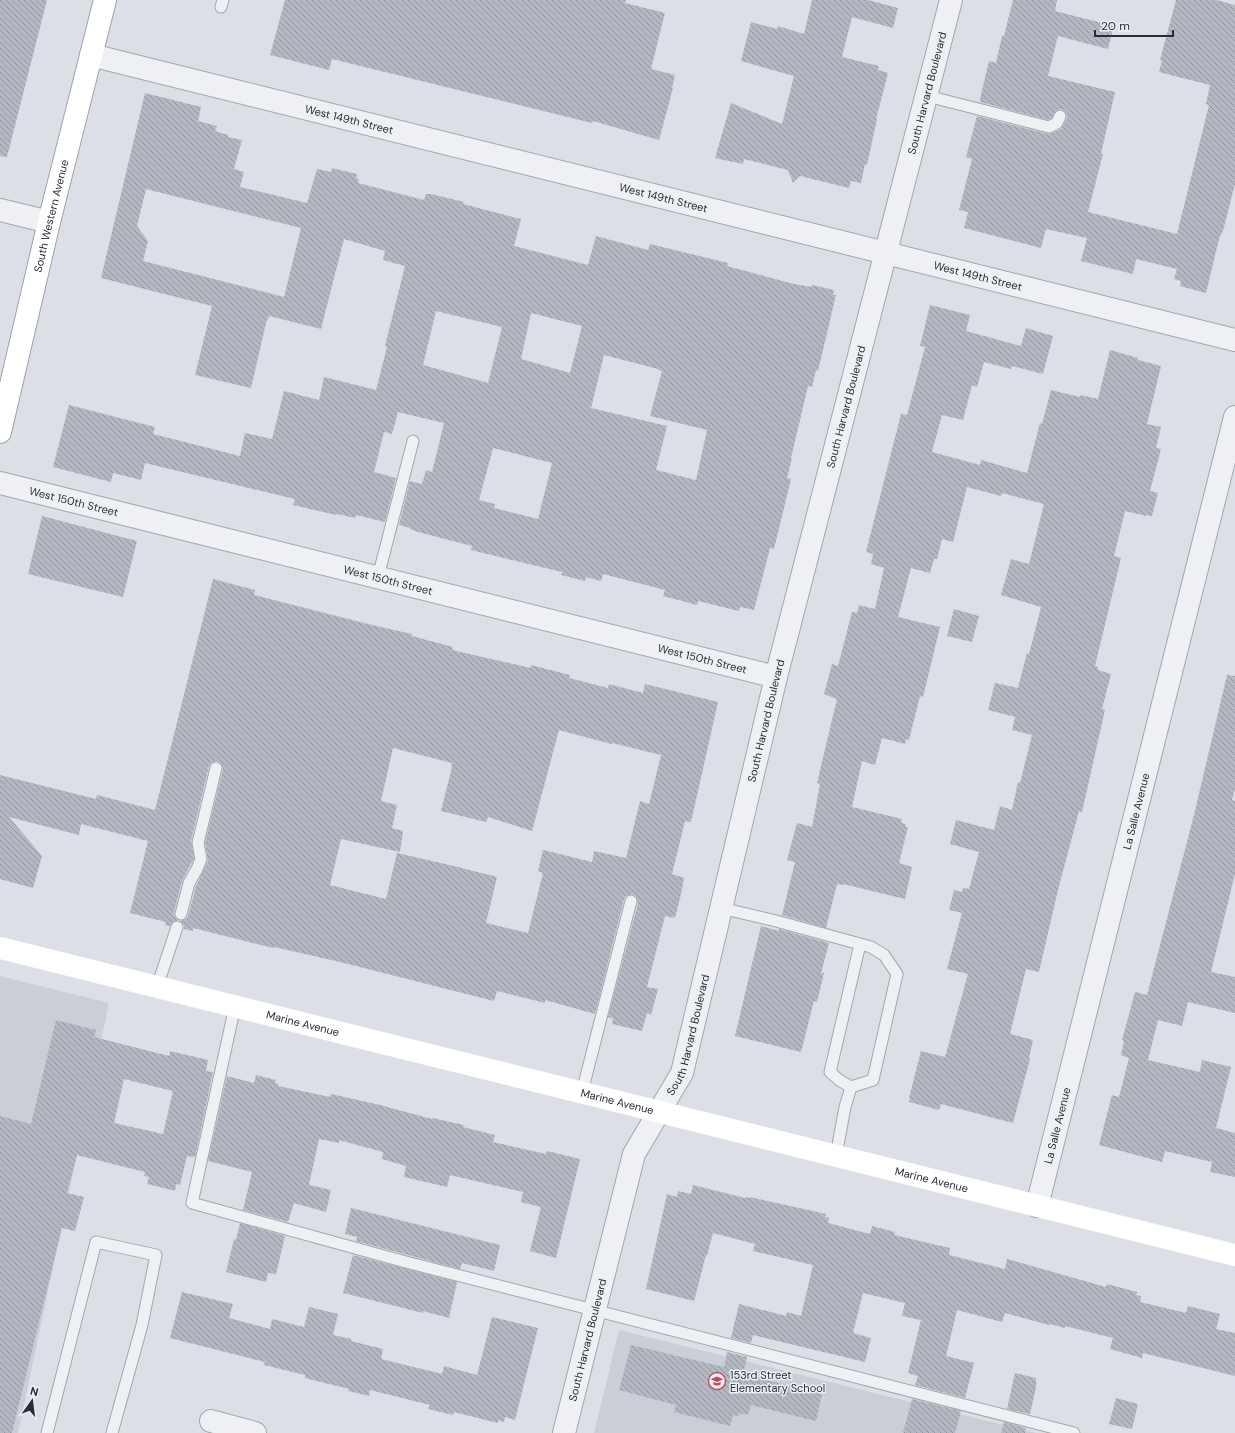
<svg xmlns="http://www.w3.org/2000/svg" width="1235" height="1433" viewBox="0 0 1235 1433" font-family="'DM Sans',sans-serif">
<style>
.built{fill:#caced7}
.building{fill:url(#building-back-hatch);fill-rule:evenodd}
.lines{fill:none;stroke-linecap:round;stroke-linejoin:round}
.service-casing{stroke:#a2a6af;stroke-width:13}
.minor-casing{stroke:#a2a6af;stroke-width:24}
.primary-casing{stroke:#9ca3b0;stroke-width:24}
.service{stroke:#eef0f4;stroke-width:11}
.minor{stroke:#eef0f4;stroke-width:22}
.secondary{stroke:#fff;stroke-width:22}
.primary{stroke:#fff;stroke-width:22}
.labels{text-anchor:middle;stroke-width:3;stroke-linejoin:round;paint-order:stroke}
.street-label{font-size:11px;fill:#272d3b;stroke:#ebeef3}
.poi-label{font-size:11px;fill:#272d3b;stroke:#ebeef3;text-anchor:start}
</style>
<defs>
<pattern id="building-back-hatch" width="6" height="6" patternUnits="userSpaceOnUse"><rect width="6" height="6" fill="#b4b8c2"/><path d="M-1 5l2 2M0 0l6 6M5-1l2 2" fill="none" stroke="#92969f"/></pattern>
</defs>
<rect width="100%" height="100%" fill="#dcdfe5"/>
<path class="built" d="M0,976l109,27 -91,430h-18z
M619,1330l417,103h-442z"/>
<path class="building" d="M0,0h47l-40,157 -7,-1z
M285,0h341l-1,3 40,10 -14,56 24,6 -3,13h1l-14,52 -66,-19 -1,2 -260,-64 -3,11 -59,-15z
M812,0h56l30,8 -5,20 -41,-11 -10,40 37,9 -1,4 10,3 -12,46h1l-10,46 -2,-1 -4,19 -10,-2 -2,7 -49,-12 -7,7 -5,-13 -44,-11 -1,5 -28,-6 16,-55 51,21 12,-48 -53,-15 10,-39 26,7 1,-3 26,8z
M1013,0h44l-2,11 59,15 -6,23 -50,-13 -10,40 67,16 -14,62h2l-15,58 89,22 32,-129 -3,-1 4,-19 -51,-13 3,-11 -2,-1 16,-60h40l19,5v179l-12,47 -2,4h-1l-14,58 -26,-7 1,-5 -7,-2 3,-10 -41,-10 -3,15 -52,-13 6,-23 -41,-9 -5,19 -77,-20 4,-16 -9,-2 13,-51 -6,-2 11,-41 71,18 4,-1 9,-4 6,-11 -1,-6 -4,-3 -6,1 -4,8 -4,2 -68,-18 1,-3h-1l9,-38 7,2 6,-27h2z
M145,93l56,14 -3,14 19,5 -2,5 13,4v2l14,3 -8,29 10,3 -4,15 67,16 10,-34 14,3 1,-4 25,6 -1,4 3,1 -1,4 66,17 2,-6h5l33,8 -1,2 58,15 -7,27 74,19 8,-29 52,14 2,-6 78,19 -1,3 67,18 17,3 1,-2 22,5 -1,5h3l-18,76 -2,-1 -4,17 -4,-1 -17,72h1l-5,20 4,1 -17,70 -4,-1 -16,62 -14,-3 -1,4 -41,-10 -1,4 -34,-9 2,-6 -62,-16 -2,7 -15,-4 -1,4 -24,-6 1,-3 -91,-22 1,-4 -54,-14 -8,-3v-1l-11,-3 11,-44 12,3 4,-14 6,2 12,-49 -46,-11 -6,22 -8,-2 -10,40 22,6 -11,44 -29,-7 -1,3 -18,-4 -1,1 -43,-10 2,-6 -150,-36 -4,17 -28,-7 -2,9 -58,-15 16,-62 86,22 -2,7 87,22 5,-23 27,6 12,-48 35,9 5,-23 52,13 11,-43 -2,-1 20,-80 -22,-6 2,-9 -41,-12 -23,90 -52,-13 -1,4 -1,-1 -16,69 -56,-13 17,-69 -111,-28zM146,189l155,39 -17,69 -141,-36 5,-20 -11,-15zM436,311l66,16 -14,56 -65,-18zM531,313l51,13 -12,47 -49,-14zM604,355l54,14v1l4,1 -12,45 57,14 -11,50 -40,-10 11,-44 -76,-18zM493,448l59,15 -14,56 -44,-11 1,-4 -16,-4z
M930,305l40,10 -4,16 55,15 5,-18 27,8 -10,38 -31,-8 -1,3 -27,-7 -7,25 -5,-2 -9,35 -21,-5 -10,37 48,13 1,-5 46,13 13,-50 2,1 9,-34 29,7 1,-2 17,4 12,-49 28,8v2l23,6 -14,58 14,3 -5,21 5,1 -11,42 8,2 -6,23 -6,-1v1l-21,-5 -11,45 7,2 -26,108 3,1v3l13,4 -9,35 3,1 -23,102 -3,-1 -21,79 -19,82 -13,-3 -16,65 23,6 -4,19h1l-17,64 -72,-19 -2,6 -30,-8 1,-4h-1l12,-47 24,6 23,-83 -21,-5 15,-56 -13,-3 5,-20 8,2 1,-4 6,1 10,-37 -29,-8 6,-24 38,10 6,-24 12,4 6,-28 2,1 12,-48 -20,-5 3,-13 -27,-7 7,-27 23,5 9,-35 2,1 12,-47 -40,-12 10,-36 18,5 15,-60 -42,-11 -1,3 -34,-9 -14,55 -11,-3 -5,20h-3l-4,14 -19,-5 -13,49 42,10 -17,70 -3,-1 -11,44 -3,-1 -1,5 -23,-6 -7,27 -13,-4 -10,46 50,12 -1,4 5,1 -1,3h3l-9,36 13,4 -7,32 -62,-15v1l-6,-1 -11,44 -44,-13 13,-53 -8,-2 10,-37 15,4 8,-43 -3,-1 20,-84 -13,-5 8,-30 6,2 14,-54 5,1 2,-8 16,4 9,-41 -13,-4 2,-10 -7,-2 35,-138 6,1 18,-68 -5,-1z
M42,516l95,25 -14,56 -95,-23z
M213,579l42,11 -1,5 118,30 40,9v2l41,11 -1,3 79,18v-3l39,10 -1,3 39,10 1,-4 34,9 2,-9 73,18 -27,120 -6,-1 -13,53 12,4 -3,16 -6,24 -10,-2 -18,71 11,2 -7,26 -4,-2 -5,18 -30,-7 1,-5 -5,-2 30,-114 -2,-7 -4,-2 -6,2 -2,3 -29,115 -50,-14v3l-48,-12 -3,10 -154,-39 -66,-15 -1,1 -80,-20v3l-9,-2v-4l-4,-4 6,-2 2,-3 8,-30 12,-25 -3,-18 18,-74 -2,-6 -4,-2 -6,2 -2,3 -18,75 3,17 -12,23 -8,31v4l4,4 -5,2 -3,4 -5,-1 1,-3 -36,-9 18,-72 -67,-17 -2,11 -70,-18 33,39 -9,32 -33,-9v-104l96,24 1,-4 58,15zM559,730l52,14 1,-1 49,12 -12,49 -9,-3 -14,57 -32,-7 -2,11 -49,-12 -5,21 5,2 -15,60 -42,-10 11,-46 -43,-11 -57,-13 -11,46 -56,-14 11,-46 59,13 3,-21 -11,-3 5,-23 -16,-4 12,-53 59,15 -1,4h1l-11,44 45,11 2,-5 44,14z
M954,609l25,7 -7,26 -25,-6z
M1227,675l8,1v113l-3,11 3,1v73l-24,98 24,5v36l-47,-11 -6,24 -24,-6 -10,40 52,12 2,-12 29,7 -15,61 19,5v44l-25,-5 2,-10 -47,-11 -3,11 -63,-17 13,-50 7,2 10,-39 -8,-3 3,-14 -2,-1 13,-48 12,3 47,-180z
M761,926l18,5v-2l50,14 -8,30h3l-7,29 -3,-1 -13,51 -66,-16z
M56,1020l40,10 -2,7 75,19 1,-5 38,9 -2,11 7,1 -18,85 -8,-1 -7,29 -4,-1 -1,7 -28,-7 2,-7 -5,-1 1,-4 -68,-17 -10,38 17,4 -9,34 -13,-3 -50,205h-12v-317l31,8zM124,1079l49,12 -10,43 -49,-11z
M256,1075l20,5 -1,3 4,1 -1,2 52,11 1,-3 49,11 52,14v-1l32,7 -1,2 32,8 -2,7 53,12 1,-3 33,8 -24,99 -26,-7 11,-44 -20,-5 2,-10 -73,-17 -3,12 -43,-10 2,-11 -24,-7 1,-7 -44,-12v3l-20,-4 -10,46 22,5 -5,22 -32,-9 -6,19 -45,-12 9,-38 -44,-11 19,-85 27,7z
M693,1185l52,13v-1l5,1v-1l76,17 -1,3 4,1 -1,5 42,11 2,-8 23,6 -1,3 56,13 -1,7 56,14 2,-10 99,28 1,-3 30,8 -1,3 5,1 -1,6 46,11 2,-7 32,8 -4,15 19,4v43l-92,-23 -1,5 -32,-9 3,-11 -48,-12v2l-15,-4 -1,1 -44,-12 -3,9 -45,-12 -11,46 28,7 -9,35 -50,-13 3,-9 -10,-3 13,-53 -19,-4 3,-13 -42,-10 -10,40 18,5 -6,24 -112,-27 -2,8 -20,-5 8,-34 47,12 1,-4 14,4 12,-51 -60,-14 2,-7 -42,-11 -6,23 -1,-1 -12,46 -48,-12 21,-95 10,3 1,-6 13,3z
M351,1208l149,37 -6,26 -32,-8 -2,6 -104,-28 1,-4 -12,-3z
M240,1223l45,13 -9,38 -8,-1 -2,9 -40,-10 8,-33 2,1z
M353,1255l104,27 -8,36 -26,-7v2l-80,-20z
M182,1292l51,12 -4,14 41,11 2,-10 32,8 5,-20 29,7 -5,21 18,4v2l32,8 -2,10 61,15 2,-8 33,9 15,-58 46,11 -23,92 -10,-3 -1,5 -6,-2v3l-44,-11 -1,3 -25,-6 2,-4 -60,-15 -1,6 -21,-5 1,-2 -44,-11v-3l-41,-10 1,-3 -95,-24z
M631,1345l93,22 3,-15 20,5 -4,17 79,20 -6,27 -65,-16 -3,10 -9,-2 -1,3 -5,-1 -3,11 -56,-14 2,-7 -57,-15z
M1015,1373l21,5v9l-6,27 -23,-5z
M1116,1398l22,6 -6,25 -23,-5z
M912,1399l49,12 -6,22h-52z
M1004,1422l22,6 -1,5h-24z"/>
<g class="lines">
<g class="service-casing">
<path id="service" d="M221,7l2,-7
M927,96l122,31 8,-4 3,-7
M378,577l35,-136
M721,908l55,13 95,26 13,8 13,19 -24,106 -22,7 -6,20 -9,49
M181,914l8,-31 8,-14 4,-10 -3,-16 18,-75
M157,987l20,-60
M235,1006l-43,197 210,58 672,172
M851,1087l-12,-7 -9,-8 30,-128
M582,1092l49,-191
M47,1433l49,-191 60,13 -14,70 -30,108"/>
</g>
<g class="minor-casing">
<g id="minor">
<path id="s1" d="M91,55l1144,285"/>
<path d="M0,210l49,12"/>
<path id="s2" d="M0,483l776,194"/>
<path id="s3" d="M1037,1206l198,-789"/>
<path d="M211,1421l44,12"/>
<path id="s4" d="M564,1433l70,-279 48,-81 94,-396 175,-677"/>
</g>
</g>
<g class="primary-casing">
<g id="primary">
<path id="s6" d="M0,432l49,-210 56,-222"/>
</g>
</g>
<use href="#service" class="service"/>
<use href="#minor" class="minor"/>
<path class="secondary" id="s5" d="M0,948l1235,307"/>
<use href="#primary" class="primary"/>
</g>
<defs>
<g id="school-ring" transform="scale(0.9)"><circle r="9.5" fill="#ebeef3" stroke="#c64654" stroke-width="1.5"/><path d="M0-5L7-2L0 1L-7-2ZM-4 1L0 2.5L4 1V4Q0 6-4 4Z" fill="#c64654"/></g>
</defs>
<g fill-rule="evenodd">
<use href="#school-ring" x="717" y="1381"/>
</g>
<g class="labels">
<g class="street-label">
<text dy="4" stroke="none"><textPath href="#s4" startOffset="1392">South Harvard Boulevard</textPath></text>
<text dy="4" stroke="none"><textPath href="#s1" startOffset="266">West 149th Street</textPath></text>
<text dy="4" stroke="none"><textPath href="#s1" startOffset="590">West 149th Street</textPath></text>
<text dy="4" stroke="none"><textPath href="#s6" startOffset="222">South Western Avenue</textPath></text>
<text dy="4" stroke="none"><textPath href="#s1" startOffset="914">West 149th Street</textPath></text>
<text dy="4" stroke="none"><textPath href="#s4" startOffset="1068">South Harvard Boulevard</textPath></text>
<text dy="4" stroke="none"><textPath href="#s2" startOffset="76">West 150th Street</textPath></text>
<text dy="4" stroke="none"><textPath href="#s2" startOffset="400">West 150th Street</textPath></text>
<text dy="4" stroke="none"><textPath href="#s2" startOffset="724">West 150th Street</textPath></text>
<text dy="4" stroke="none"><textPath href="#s4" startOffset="744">South Harvard Boulevard</textPath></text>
<text dy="4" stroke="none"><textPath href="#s3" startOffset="407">La Salle Avenue</textPath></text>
<text dy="4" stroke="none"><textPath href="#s5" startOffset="312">Marine Avenue</textPath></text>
<text dy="4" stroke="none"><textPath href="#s4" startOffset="420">South Harvard Boulevard</textPath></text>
<text dy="4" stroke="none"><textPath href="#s5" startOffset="636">Marine Avenue</textPath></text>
<text dy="4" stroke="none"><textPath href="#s3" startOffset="83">La Salle Avenue</textPath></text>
<text dy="4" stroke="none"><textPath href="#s5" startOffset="960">Marine Avenue</textPath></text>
<text dy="4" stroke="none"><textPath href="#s4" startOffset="96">South Harvard Boulevard</textPath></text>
</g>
<g class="poi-label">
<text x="730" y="1379">153rd Street<tspan x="730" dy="13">Elementary School</tspan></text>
</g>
</g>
<g transform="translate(32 1401) rotate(14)" stroke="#ebeef3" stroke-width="3" paint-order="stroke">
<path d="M0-3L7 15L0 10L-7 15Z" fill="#272d3b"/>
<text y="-6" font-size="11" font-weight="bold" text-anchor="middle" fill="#272d3b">N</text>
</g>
<path d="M1095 30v6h78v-6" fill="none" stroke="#272d3b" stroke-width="2"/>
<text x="1101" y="30" font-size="12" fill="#272d3b" stroke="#ebeef3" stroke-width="3" paint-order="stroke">20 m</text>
</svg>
